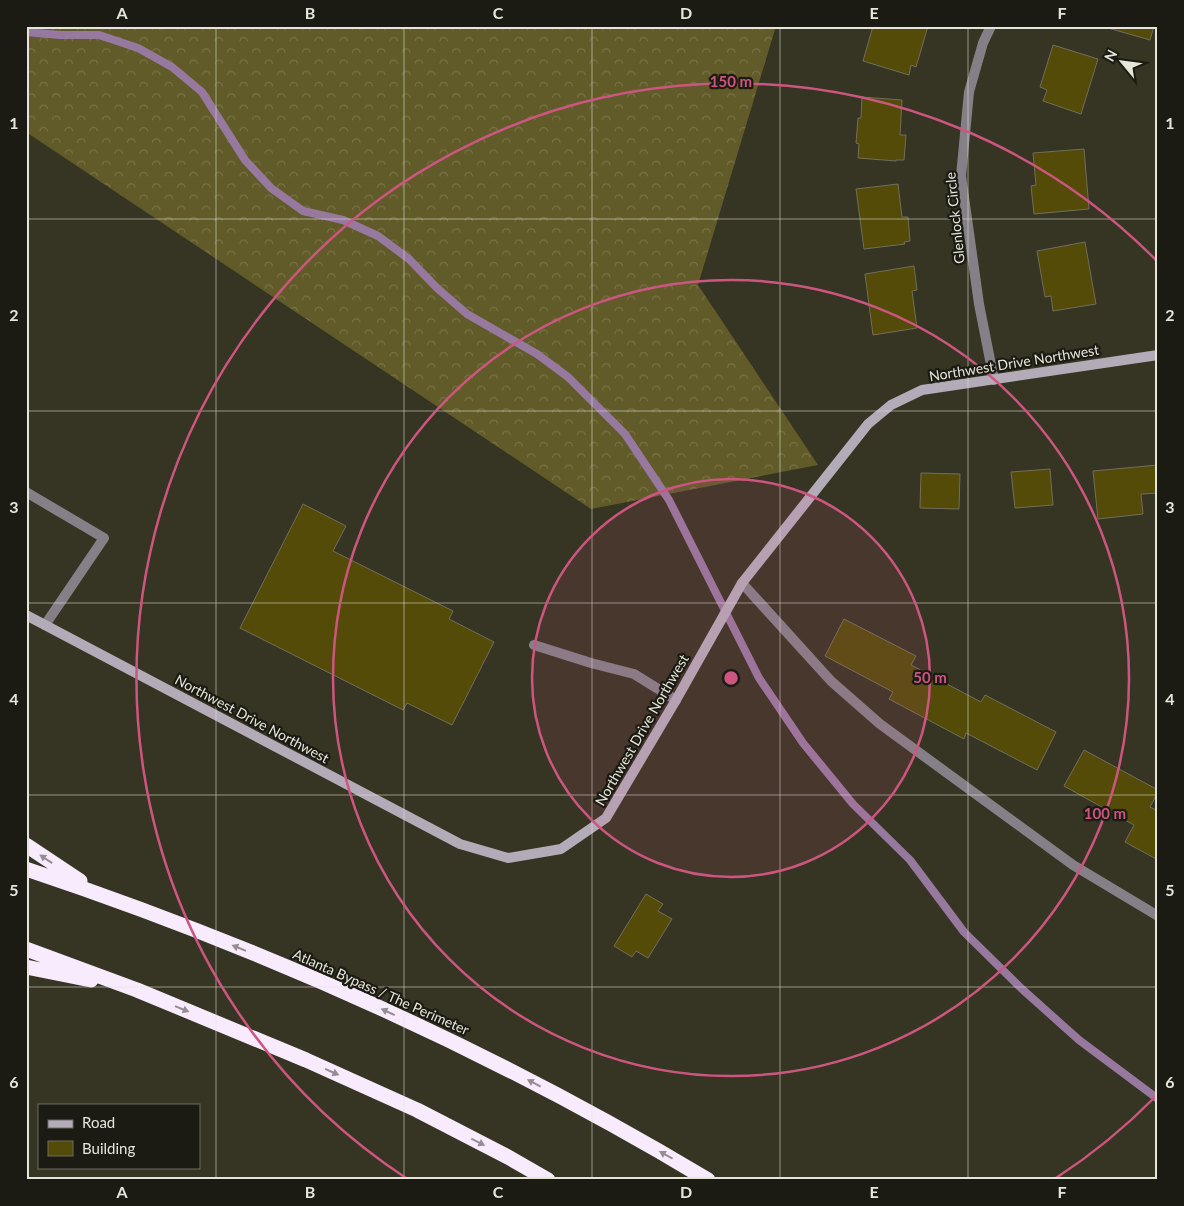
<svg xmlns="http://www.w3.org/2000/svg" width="1184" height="1206" viewBox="0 0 1184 1206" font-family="Lato,sans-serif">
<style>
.forest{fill:url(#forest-crowns)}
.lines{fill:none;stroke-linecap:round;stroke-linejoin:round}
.stream{stroke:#97799f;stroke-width:8}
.building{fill:#534b07;stroke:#716f5c}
.lane{stroke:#858088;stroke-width:10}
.street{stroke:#858088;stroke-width:10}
.secondary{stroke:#b4abb8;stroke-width:10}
.highway{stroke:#f8ebfe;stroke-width:15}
.oneway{fill:#958d94}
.grid{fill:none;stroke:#e6e5da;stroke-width:1;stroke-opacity:0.55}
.ring{fill:none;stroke:#cd5681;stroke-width:2.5}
.labels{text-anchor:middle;stroke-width:4.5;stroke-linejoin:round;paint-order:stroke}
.street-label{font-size:14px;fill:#e6e5da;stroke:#1c1b13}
.centre{fill:#cd5681;stroke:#1c1b13;stroke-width:2.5}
.ring-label{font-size:15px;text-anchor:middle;font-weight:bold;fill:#cd5681;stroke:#1c1b13;stroke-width:4.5;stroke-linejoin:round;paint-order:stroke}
.neatline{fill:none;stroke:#e6e5da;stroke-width:2}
.grid-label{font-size:16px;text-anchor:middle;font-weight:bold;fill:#e6e5da}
</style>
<defs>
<pattern id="forest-crowns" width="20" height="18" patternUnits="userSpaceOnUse" patternTransform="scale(1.25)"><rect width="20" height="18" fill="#615b29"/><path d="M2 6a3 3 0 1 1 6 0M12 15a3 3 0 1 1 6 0" fill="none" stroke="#787247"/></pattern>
</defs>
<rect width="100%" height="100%" fill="#363422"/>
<path class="forest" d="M26,26h750l-78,259 120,180 -227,44 -565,-377z"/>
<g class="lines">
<path class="stream" d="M26,32l34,3h39l39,13 34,19 30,25 43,68 26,28 32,23 40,9 35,16 31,23 28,29 30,26 70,40 31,23 57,57 44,66 90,178 44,65 50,61 57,56 54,72 58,57 57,51 79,59"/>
</g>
<path class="building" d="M873,26h55l-12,41 -5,-2 -2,10 -46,-14z
M1101,26h53l-4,14z
M1053,45l45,14 -17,55 -38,-13 4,-11 -7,-3z
M862,97l40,3 -2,35h6l-2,25h-8v1l-38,-3 1,-14 -3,-1 2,-25h3z
M1084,149l5,60 -55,5 -3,-28 5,-1 -3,-32z
M898,184l4,33h6l2,24 -6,1 1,2 -41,5 -8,-60z
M1085,242l11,62 -43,7 -2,-15 -6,1 -8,-46z
M914,266l3,24 -5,1 5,37 -44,7 -8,-61z
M1158,465v28l-17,1 2,20 -45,5 -5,-48z
M1050,469l3,36 -38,3 -4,-36z
M921,473l39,1 -1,35 -39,-1z
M303,504l43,22 -13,25 120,60 -4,8 45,23 -42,83 -45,-22 -4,7 -163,-82z
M844,619l72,37 -5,9 70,37 4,-7 71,37 -19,38 -71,-37 -2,6 -75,-40 4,-7 -68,-36z
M1084,750l74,40v2l-8,15 8,4v49l-33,-18 9,-17 -70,-39z
M646,894l17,10 -5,7 14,8 -24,39 -12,-7 -4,6 -18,-11z"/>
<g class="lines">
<path class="lane" d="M26,492l78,46 -59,87
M742,583l89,98 49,43 193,141 85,51
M534,645l57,18 43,11 42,26"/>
<path class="street" d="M991,26l-8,17 -14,49 -8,84 18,128 15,76"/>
<path class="secondary" d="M26,615l434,229 48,14 53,-9 45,-31 70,-118 66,-117 126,-159 23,-19 31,-15 236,-35"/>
<path class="highway" d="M26,845l54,36
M26,869c237,79 467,182 682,311
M26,949l111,41 169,70 111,50 91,47 40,23
M26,967l65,13"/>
</g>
<defs><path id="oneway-solid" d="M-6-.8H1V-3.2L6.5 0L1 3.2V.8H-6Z" transform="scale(1.25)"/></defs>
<g class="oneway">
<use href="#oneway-solid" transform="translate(46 859) rotate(-146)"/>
<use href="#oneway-solid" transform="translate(239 948) rotate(-158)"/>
<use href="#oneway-solid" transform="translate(182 1009) rotate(22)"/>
<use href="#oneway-solid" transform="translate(388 1012) rotate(-155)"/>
<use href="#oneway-solid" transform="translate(332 1072) rotate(24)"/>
<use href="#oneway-solid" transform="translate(534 1083) rotate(-152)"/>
<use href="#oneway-solid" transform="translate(478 1142) rotate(27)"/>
<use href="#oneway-solid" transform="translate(666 1155) rotate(-151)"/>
</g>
<path class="grid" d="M216,26v1154M404,26v1154M592,26v1154M780,26v1154M968,26v1154M26,219h1132M26,411h1132M26,603h1132M26,795h1132M26,987h1132"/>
<circle cx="731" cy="678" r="199" fill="#cd5681" fill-opacity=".12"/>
<g class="ring">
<circle cx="731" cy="678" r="199"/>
<circle cx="731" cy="678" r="398"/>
<path d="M1156 1096A596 596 0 0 1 1056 1178M406 1178A596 596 0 1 1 1156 260"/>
</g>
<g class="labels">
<g class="street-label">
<text transform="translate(955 218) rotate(-96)" y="5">Glenlock Circle</text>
<text transform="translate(1014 363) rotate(-9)" y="5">Northwest Drive Northwest</text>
<text transform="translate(252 719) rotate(28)" y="5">Northwest Drive Northwest</text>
<text transform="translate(642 730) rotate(-60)" y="5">Northwest Drive Northwest</text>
<text transform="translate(381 992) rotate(24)" y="5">Atlanta Bypass / The Perimeter</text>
</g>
</g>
<circle cx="731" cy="678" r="8" class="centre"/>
<g class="ring-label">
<text x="731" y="87">150 m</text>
<text x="930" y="683">50 m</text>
<text x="1105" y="819">100 m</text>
</g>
<rect width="1184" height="1206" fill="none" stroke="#1c1b13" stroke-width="55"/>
<rect x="38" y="1104" width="162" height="65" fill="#1c1b13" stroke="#6d6c63"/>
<rect x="48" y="1120" width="25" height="8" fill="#b4abb8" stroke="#6d6c63"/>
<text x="82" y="1128" font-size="15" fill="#e6e5da">Road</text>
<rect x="48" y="1141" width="25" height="15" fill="#534b07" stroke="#6d6c63"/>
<text x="82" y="1154" font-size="15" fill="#e6e5da">Building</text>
<g transform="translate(1122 62) rotate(299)" stroke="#1c1b13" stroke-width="4" paint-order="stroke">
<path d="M0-4L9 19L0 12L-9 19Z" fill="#e6e5da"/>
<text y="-8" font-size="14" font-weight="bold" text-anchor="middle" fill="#e6e5da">N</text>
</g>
<rect x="28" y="28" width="1128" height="1150" class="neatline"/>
<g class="grid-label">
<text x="122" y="19">A</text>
<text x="310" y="19">B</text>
<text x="498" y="19">C</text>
<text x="686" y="19">D</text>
<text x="874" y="19">E</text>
<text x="1062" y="19">F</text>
<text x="14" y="129">1</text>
<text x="1170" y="129">1</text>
<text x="14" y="321">2</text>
<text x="1170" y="321">2</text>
<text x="14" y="513">3</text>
<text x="1170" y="513">3</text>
<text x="14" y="705">4</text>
<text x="1170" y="705">4</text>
<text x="14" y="896">5</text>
<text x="1170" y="896">5</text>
<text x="14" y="1088">6</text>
<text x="1170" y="1088">6</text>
<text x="122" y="1198">A</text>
<text x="310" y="1198">B</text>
<text x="498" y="1198">C</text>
<text x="686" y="1198">D</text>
<text x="874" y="1198">E</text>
<text x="1062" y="1198">F</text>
</g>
</svg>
